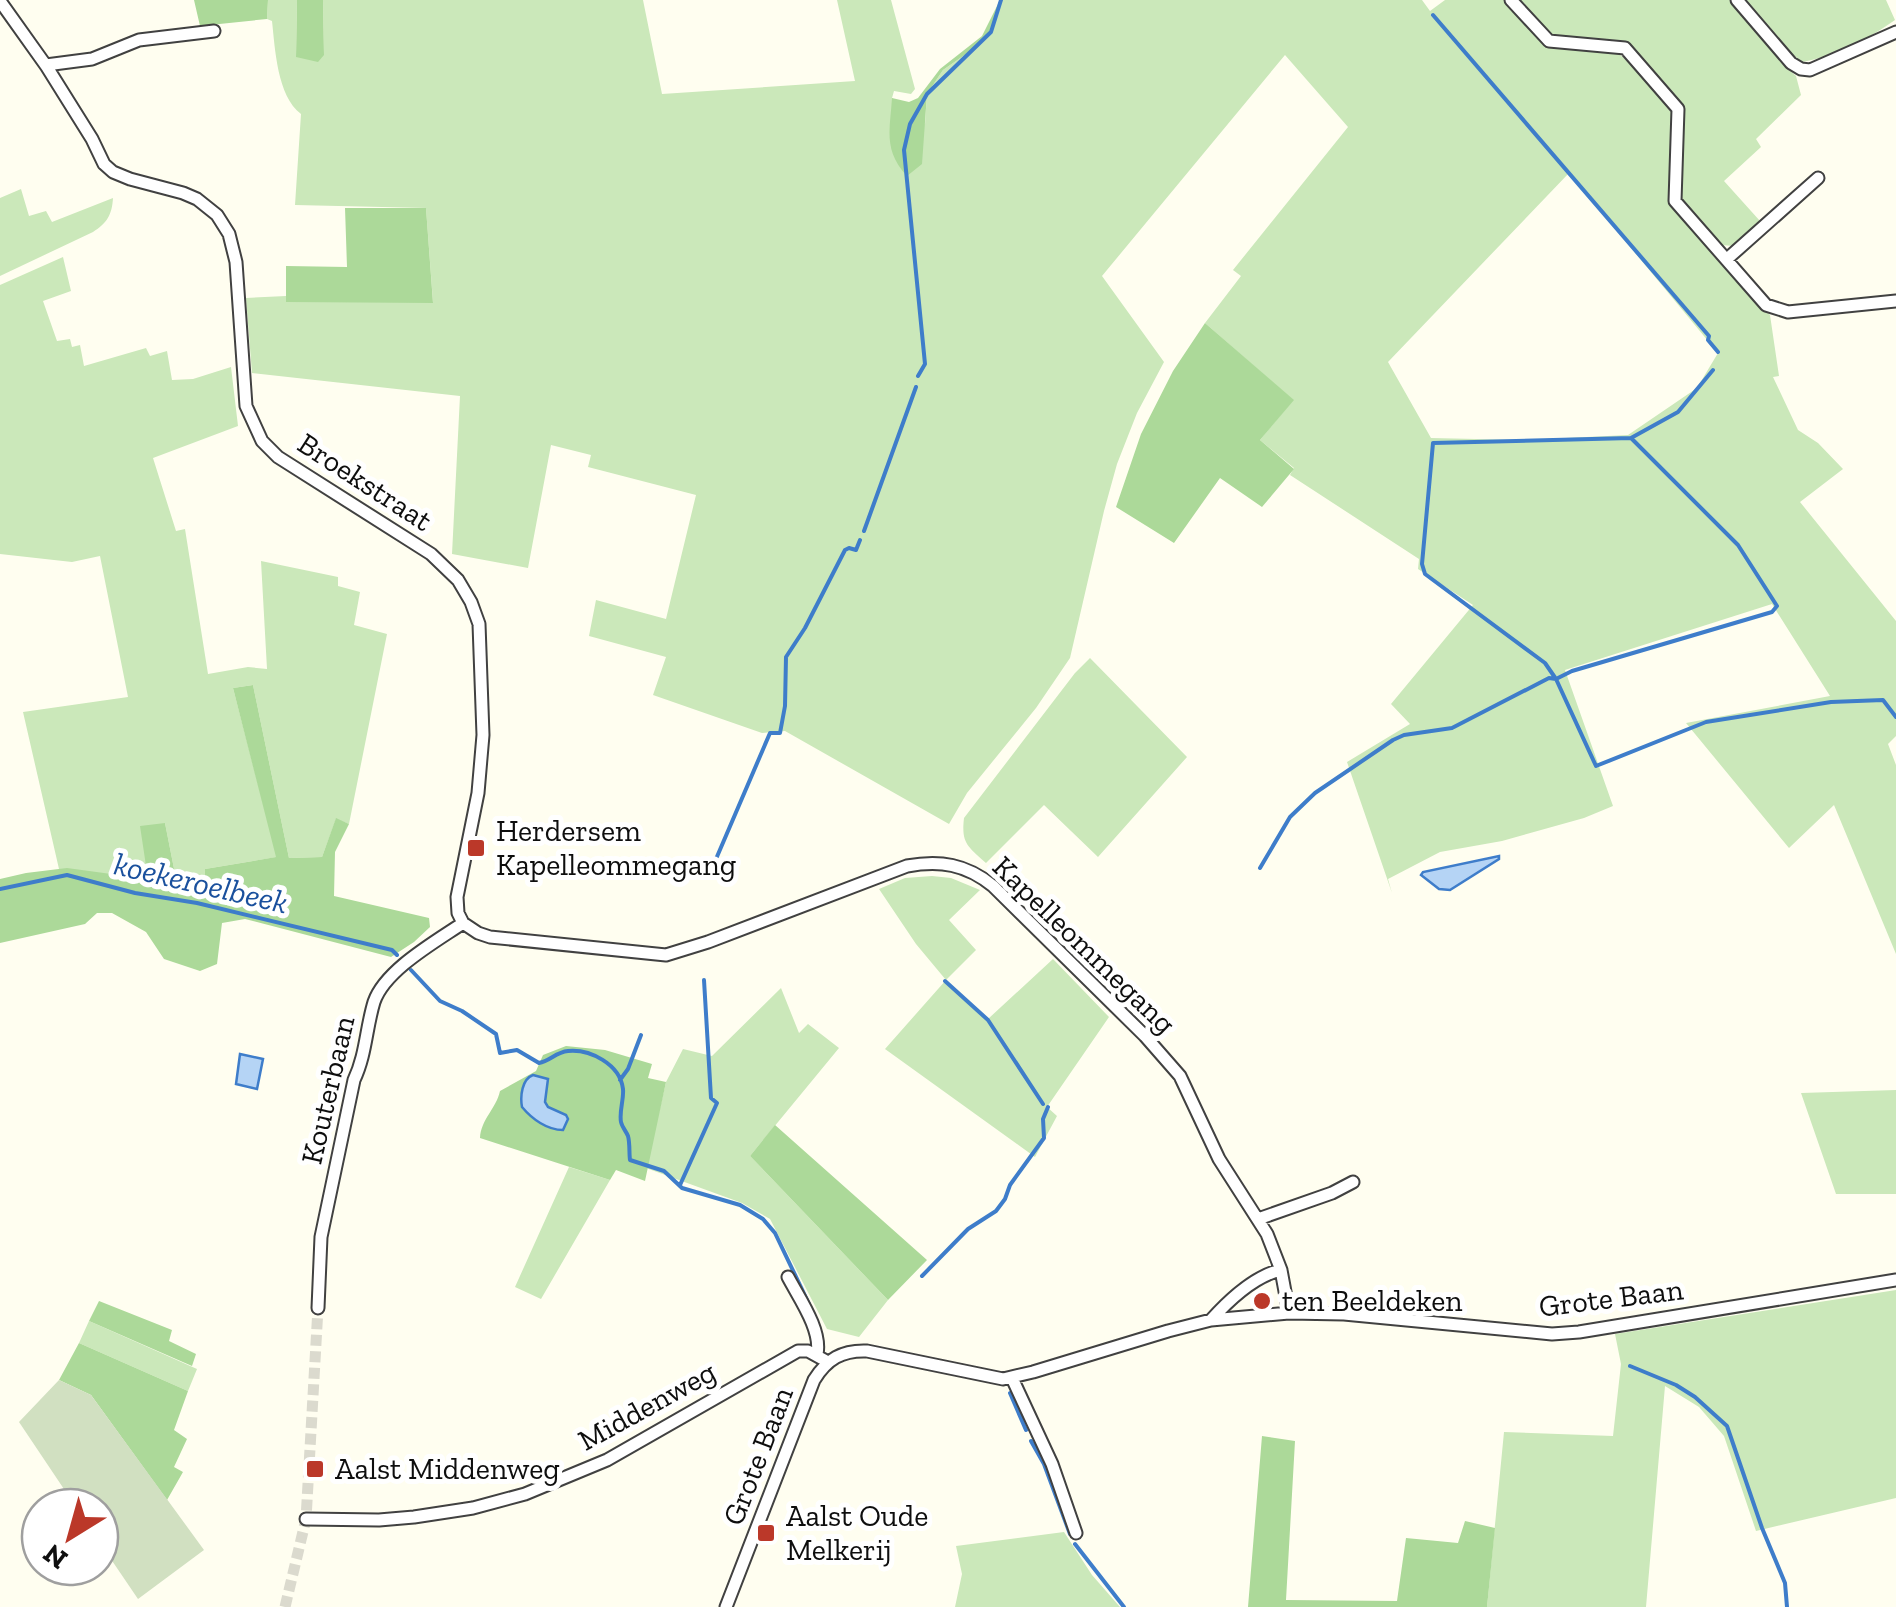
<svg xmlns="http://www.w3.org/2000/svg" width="1896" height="1607" viewBox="0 0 1896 1607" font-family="'Zilla Slab',serif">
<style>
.green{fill:#cbe8ba;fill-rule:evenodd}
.forest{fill:#acd999}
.cemetery{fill:#d1e0c1}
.water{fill:#b5d4f5;stroke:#3e7dca;stroke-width:2.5}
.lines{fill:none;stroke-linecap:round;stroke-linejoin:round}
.stream{stroke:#3e7dca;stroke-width:4}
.street-tunnel{stroke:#dbdace;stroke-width:11;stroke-dasharray:11 5.5;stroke-linecap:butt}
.street-casing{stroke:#414141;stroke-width:15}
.street{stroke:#fff;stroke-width:11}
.poi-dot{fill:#bb3829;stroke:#fff;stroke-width:4}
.labels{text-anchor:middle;stroke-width:10;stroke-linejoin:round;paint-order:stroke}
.street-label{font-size:30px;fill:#0e0e0e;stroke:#fff}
.poi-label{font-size:30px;fill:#0e0e0e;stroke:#fff;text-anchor:start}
.water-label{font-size:32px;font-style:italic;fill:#1a509d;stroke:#fff}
</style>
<rect width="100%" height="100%" fill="#fffef0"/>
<path class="green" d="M268,0h29l-1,57 28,-2 -1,-55h320l19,94 193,-13 -18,-81h54l24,89 -4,5 -17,-3 -2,7 33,26 2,-30 16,-24 26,-18 22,-20 12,-32h419l8,11 15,-11h59l42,45 72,8 19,17 34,42 -1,92 100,111 9,61 -6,1 25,53 20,13 25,26 -43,33 96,119v115l-8,8 8,21v189l-62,-149 -45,43 -103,-125 144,-27 -58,-92 -207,66 48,136 -29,12 -82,23 -62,11 -52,27 4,14 -45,-131 63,-38 -19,-20 82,-99 -55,-36 1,-10 -129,-84 4,-7 -34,-28 33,-40 -88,-77 36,-47 -8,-6 115,-143 -63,-72 -183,221 62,86 -27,51 -20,51 -13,47 -34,147 -34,50 -69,85 -18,31 -164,-93 -23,2 -109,-38 13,-38 -77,-21 7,-36 70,19 30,-124 -108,-28 3,-12 -40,-10 -23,123 -76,-14 8,-158 -208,-23 -6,-75 40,-2 1,6h146l-7,-94 -131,-3 6,-91c-24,-18 -26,-66 -29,-93l-5,-2zM1569,173l149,180 -21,35 -69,47 -106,5 -91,-2 -43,-76z
M1516,0h215l56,68 9,8 5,19 -45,44 5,8 -37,34 36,40 -26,25 -13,-1 -39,-43 -3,-20 5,-59 -2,-16 -51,-58 -74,-12 -15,-8z
M1744,0h142l9,20c-27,19 -59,36 -93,42l-14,-11z
M21,189l8,27 17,-5 6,11 61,-24c-1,17 -6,25 -20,34l-93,44v-78z
M63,257l8,34 -28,10 14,40 13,-2 2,8 8,-2 4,21 62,-18 4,8 17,-5 5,29 21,-1 38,-12 7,59 -85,32 23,73 9,-2 23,145 40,-7 19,2 -6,-108 77,16v9l22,6 -6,33 33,9 -38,190 -13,-5 -14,38 -33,1 -36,-173 -20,3 44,169 -72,12 -1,25h-25l-14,-71 -17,56 -89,-10 -36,-157 105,-15 -28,-141 -28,6 -72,-8v-269z
M1090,658l97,99 -89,100 -54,-52 -58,58c-18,-17 -25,-19 -22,-45l111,-145z
M932,876l19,2 29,12 -31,30 27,30 -30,30 42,39 65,-60 56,58 -62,90 10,9 -22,41 -150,-108 61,-69 -30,-36 -37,-55 26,-11z
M781,988l18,45 9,-9 31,24 -89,108 138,144 -29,37 -32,-8 -57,-110 -28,-16 -96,-35 20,-86 17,-33 29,7z
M1896,1090v104h-60l-35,-101z
M569,1167l41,13 -69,119 -26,-12z
M1896,1290v208l-140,33 -32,-95 -25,-29 -34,-21 -19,221h-159l17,-175 109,4 8,-72 -6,-30z
M89,1321l108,48 -9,22 -109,-48z
M1064,1532l28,43 28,32h-165l7,-33 -6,-28z"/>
<path class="forest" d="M194,0h74l-1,19 -67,7z
M297,0h26l1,55 -6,7 -22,-5z
M1000,0h3l-12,32 -22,20 -26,18 -16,24 -5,70 -15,12c-24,-26 -17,-46 -15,-78l17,4 9,-4 22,-29 42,-33z
M345,208h81l7,95 -147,-1v-36l61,1z
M1205,323l89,77 -34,40 34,29 -32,38 -42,-29 -46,65 -58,-36 25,-73 32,-63z
M253,685l36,173 33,-1 14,-39 13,6 -14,28 -1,44 95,22 1,9 -16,15 -23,15 -146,-38 -23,4 -5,41 -17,7 -36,-12 -18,-27 -34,-19h-15l-12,11 -85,19v-64l26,-6 41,-5 81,11 -8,-53 25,-3 14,71h25l1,-25 71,-12 -43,-169z
M566,1046l39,4 47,14 -4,14 18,4 -21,99 -29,-11 -6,10 -130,-42c1,-19 16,-29 20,-47l36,-20 7,-16z
M775,1125l152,135 -39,40 -138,-144z
M99,1301l73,29 -3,11 27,13 -4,12 -103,-45z
M79,1343l109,48 -14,39 13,9 -13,28 9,5 -16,28 -76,-105 -32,-15z
M1262,1436l33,5 -9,159 111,1 9,-63 52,5 7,-22 30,7 -8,79h-239z"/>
<path class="cemetery" d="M59,1380l32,15 113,155 -66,49 -38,-56v-36h-24l-57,-85z"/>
<path class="water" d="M1499,856v3l-49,31 -11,-1 -18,-14 2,-3z
M240,1054l23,5 -6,30 -21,-5z
M533,1075l15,4 -3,23 3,5 18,8 2,4 -5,11c-16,0 -31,-11 -41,-23 -2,-11 0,-28 11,-32z"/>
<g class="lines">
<path class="stream" d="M1433,15l276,321 -1,4 10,12
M918,376l7,-12 -21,-214 6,-26 17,-30 64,-62 10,-32
M1631,438l-198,5 -11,121 3,10 120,89 11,16 40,87 110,-44 125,-20 52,-2 13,17
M864,531l52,-144
M713,866l57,-133h10l5,-27 1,-49 19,-29 40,-78 4,-2 7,2 4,-10
M1260,868l30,-51 25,-24 78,-53 11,-5 48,-7 97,-50 7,1 16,-8 200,-59 5,-6 -39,-61 -107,-107 47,-26 35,-42
M0,889l67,-14 68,18 62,10 195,47 5,5
M411,970l29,31 22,10 34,23 4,19 17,-3 22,13c11,-2 17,-11 29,-12 22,-2 52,13 55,38 1,11 -4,22 -2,33 1,5 5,9 7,14 2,7 1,17 2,24l34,11 18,17 58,17 23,14 12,14 34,71
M945,981l43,39 55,84
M620,1080l8,-11 13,-34
M680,1185l37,-82 -6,-5 -7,-118
M922,1276l46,-47 28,-18 9,-12 5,-14 34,-47 -1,-19 5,-12
M1630,1366l46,19 19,12 32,29 35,102 23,55 2,24
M1010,1393l16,37
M1031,1441l13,23 26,70
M1075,1544l49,63"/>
<path class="street-tunnel" d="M285,1607l21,-88 12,-211"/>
<g class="street-casing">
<path id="street" d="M1511,0l38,41 76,7 53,61 -3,92 91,104 22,7 108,-11
M1737,0l54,63 10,6 9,1 86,-38
M0,1l47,66 45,72 12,25 9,8 17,7 53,14 14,6 20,16 12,19 7,28 10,144 16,35 16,16 153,97 27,26 13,22 8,22 4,111 -5,58 -21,104 1,16 5,10
M46,65l46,-6 47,-19 75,-9
M1727,259l91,-81
M463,923l15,10 12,4 176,18 42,-13 199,-76c33,-6 59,-2 86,20l152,150 35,40 39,83 48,75 14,36 8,43
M1258,1219l74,-26 21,-11
M788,1277c11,21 34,53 29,77
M318,1308l3,-71 33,-157c12,-25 12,-52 20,-78 11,-32 61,-60 89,-79
M1211,1320c18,-20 43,-44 70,-50
M1012,1378l40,86 24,69
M306,1519l73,1 35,-3 59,-9 52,-14 82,-34 191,-109h10l20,11
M726,1607l88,-227c13,-21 28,-30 53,-29l136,28 30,-7 135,-41 43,-11 78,-7 55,1 208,20 27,-2 317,-52"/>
</g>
<use href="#street" class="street"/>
</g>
<g class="poi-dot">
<rect x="466" y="838" width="20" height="20" rx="5"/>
<circle cx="1262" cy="1301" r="10"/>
<rect x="305" y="1459" width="20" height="20" rx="5"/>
<rect x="756" y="1523" width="20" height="20" rx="5"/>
</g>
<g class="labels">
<g class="street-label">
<text transform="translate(365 482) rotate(33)" y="10">Broekstraat</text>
<text transform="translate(1084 945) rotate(44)" y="10">Kapelleommegang</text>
<text transform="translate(328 1090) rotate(-77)" y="10">Kouterbaan</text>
<text transform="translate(1611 1298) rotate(-7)" y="10">Grote Baan</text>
<text transform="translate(647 1406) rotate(-29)" y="10">Middenweg</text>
<text transform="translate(758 1456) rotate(-69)" y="10">Grote Baan</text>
</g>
<g class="poi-label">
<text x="496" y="841">Herdersem<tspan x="496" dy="34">Kapelleommegang</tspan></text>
<text x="1282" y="1311">ten Beeldeken</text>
<text x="335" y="1479">Aalst Middenweg</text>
<text x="786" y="1526">Aalst Oude<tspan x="786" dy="34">Melkerij</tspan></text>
</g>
<g class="water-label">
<text transform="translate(201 883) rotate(13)" y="11">koekeroelbeek</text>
</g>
</g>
<g transform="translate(70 1537) rotate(217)"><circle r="48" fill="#ffffff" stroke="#9f9f9f" stroke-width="2.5"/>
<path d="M0-8L18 38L0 25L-18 38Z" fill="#bb3829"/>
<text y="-15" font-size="28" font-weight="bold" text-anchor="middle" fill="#0e0e0e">N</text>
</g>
</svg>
